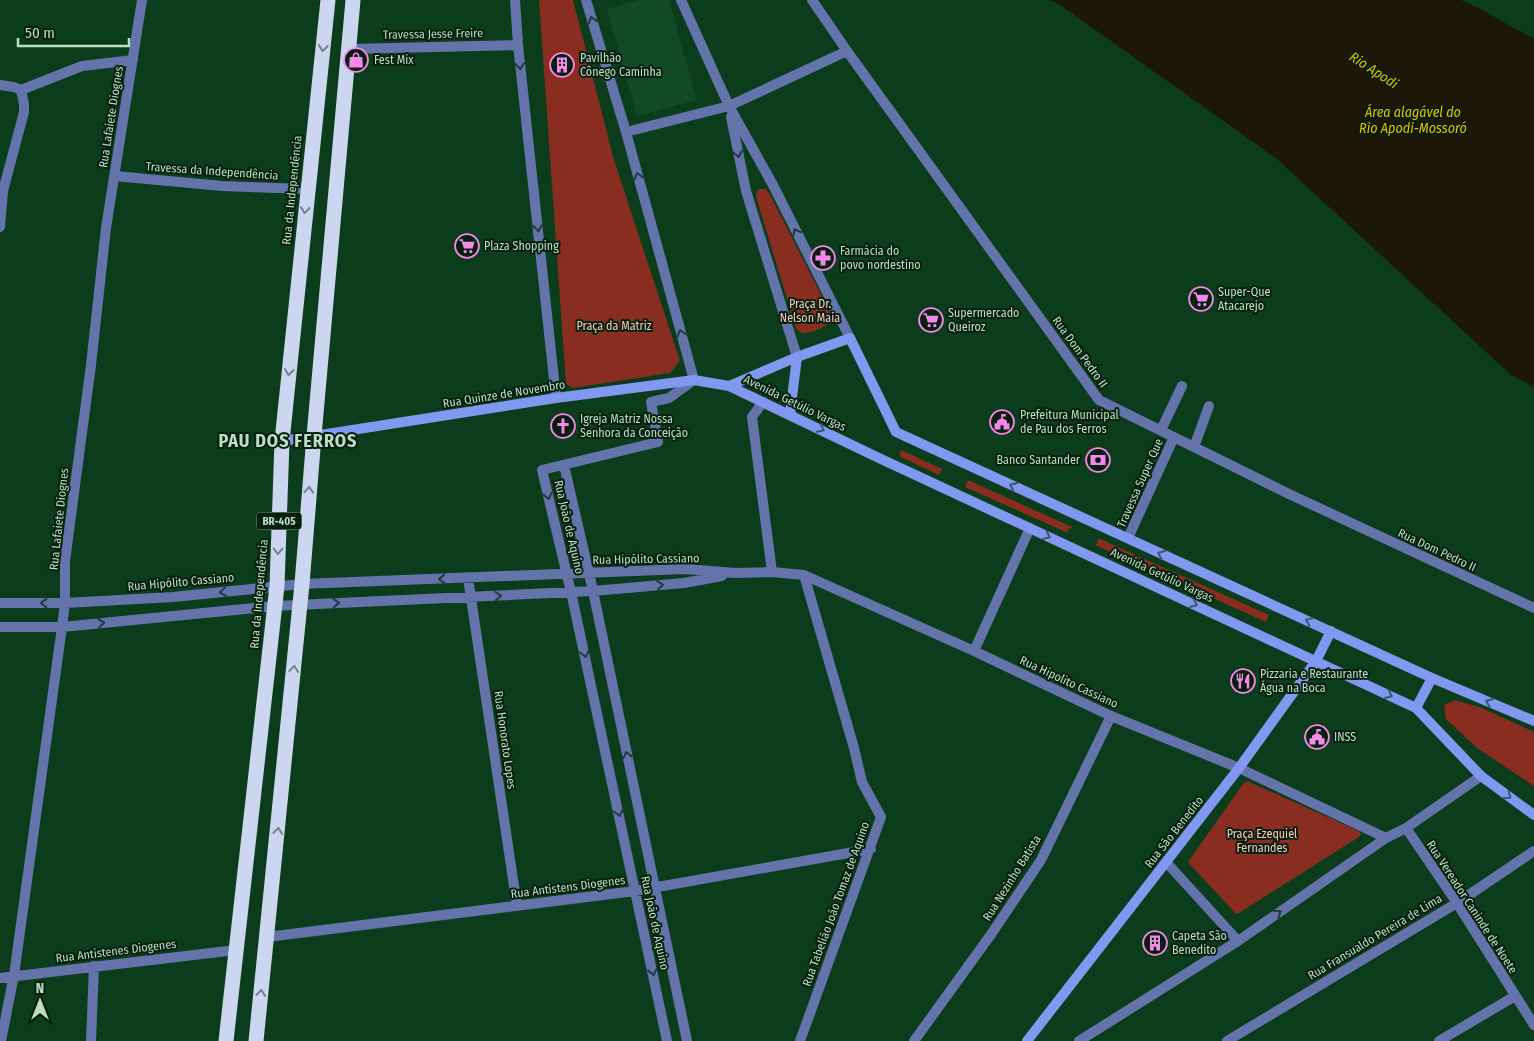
<svg xmlns="http://www.w3.org/2000/svg" width="1534" height="1041" viewBox="0 0 1534 1041" font-family="'Fira Sans Condensed',sans-serif">
<style>
.built{fill:#124926}
.green{fill:#882d20}
.water{fill:#1c1708}
.lines{fill:none;stroke-linecap:round;stroke-linejoin:round}
.street{stroke:#6474ab;stroke-width:10}
.secondary{stroke:#8098f0;stroke-width:10}
.highway{stroke:#cdd6f1;stroke-width:15}
.oneway{stroke:#22393d}
.oneway2{stroke:#73848b}
.oneway3{stroke:#3d5674}
.labels{text-anchor:middle;stroke-width:4;stroke-linejoin:round;paint-order:stroke}
.shield{fill:#06200e;stroke:#87a48d;stroke-width:1}
.shield-label{font-size:11px;font-weight:bold;fill:#beddc4}
.street-label{font-size:12px;fill:#beddc4;stroke:#06200e}
.poi-label{font-size:12px;fill:#beddc4;stroke:#06200e;text-anchor:start}
.park-label{font-size:12px;fill:#fec7bc;stroke:#06200e}
.water-label{font-size:14px;font-style:italic;fill:#e8bc07;stroke:#06200e}
.district-label{font-size:18px;font-weight:bold;letter-spacing:1px;fill:#beddc4;stroke:#06200e}
</style>
<rect width="100%" height="100%" fill="#0b3d1d"/>
<path class="built" d="M638,0h31l28,100 -60,16 -30,-107z"/>
<path class="green" d="M539,0h34l41,160 66,201 -10,12 -97,15 -7,-4z
M760,189h6l3,4 62,121 2,5c-4,6 -19,13 -26,14 -5,1 -8,-1 -11,-5l-40,-131 1,-6z
M901,450l41,19 -3,6 -40,-19z
M968,480l104,47 -1,2 -2,-1 -1,5 -103,-46z
M1098,538l171,77 -3,7 -171,-77 2,-2z
M1455,700l27,8 52,24v54l-57,-38 -31,-29 -2,-14z
M1247,781l112,50 2,3 -2,3 -120,76 -3,1 -48,-52 55,-78z"/>
<path class="water" d="M1049,0h412l21,10 52,29v348l-23,-12 -234,-216 -218,-155z"/>
<g class="lines">
<path class="street" d="M515,0l3,45 38,353
M586,0l40,132 68,248 -25,18 -18,4 7,40 -116,28 29,122 96,449
M681,0l48,106 44,79 77,153
M812,0l35,51 252,349 190,94 245,114
M349,49l169,-4
M0,85l14,2 7,3
M21,90l61,-24 51,-6
M731,117l15,74 51,166
M626,132l103,-26 118,-55
M115,176l107,10 85,3
M0,227l3,-36 21,-79v-8l-3,-14
M763,402l-11,15 20,155
M1161,430l21,-44
M1194,447l15,-41
M564,465l29,126 94,450
M1128,538l46,-101
M468,578l49,328
M0,603h65l108,-6 129,-13 383,-15 51,4 36,-1 32,3 170,76 137,65 128,52 147,70
M0,627h62l213,-21 318,-15 91,-8 38,-7
M974,651l56,-123
M1406,828l51,75 77,122
M1166,862l72,79
M267,937l368,-46 236,-42
M0,978l236,-28
M1,1041l13,-66 48,-348 3,-24v-42l26,-196 15,-137 36,-228
M91,1041l3,-75
M800,1041l81,-224 -19,-35 -8,-34 -50,-173
M914,1041l78,-108 49,-73 70,-144
M1079,1041l159,-100 148,-103 20,-10 75,-52
M1227,1041l230,-138 77,-52
M1439,1041l76,-45"/>
<path class="secondary" d="M729,386l68,-29 53,-19 46,94 536,246 102,43
M790,414l7,-57
M282,441l274,-43 138,-18 35,6 152,73 535,249 65,68 53,39
M1416,708l16,-30
M1027,1041l212,-273 77,-107 15,-30"/>
<path class="highway" d="M226,1041l51,-455 5,-145 46,-441
M256,1041l46,-457 12,-148 39,-436"/>
</g>
<defs><path id="oneway-chevron" d="M-2-3.5L2.5 0L-2 3.5" fill="none" stroke-width="1.6" stroke-linecap="round" stroke-linejoin="round" transform="scale(1.25)"/></defs>
<g class="oneway">
<use href="#oneway-chevron" transform="translate(592 20) rotate(-107)"/>
<use href="#oneway-chevron" transform="translate(520 66) rotate(84)"/>
<use href="#oneway-chevron" transform="translate(738 154) rotate(79)"/>
<use href="#oneway-chevron" transform="translate(638 176) rotate(-105)"/>
<use href="#oneway-chevron" transform="translate(538 228) rotate(84)"/>
<use href="#oneway-chevron" transform="translate(796 232) rotate(-117)"/>
<use href="#oneway-chevron" transform="translate(681 333) rotate(-105)"/>
<use href="#oneway-chevron" transform="translate(548 496) rotate(77)"/>
<use href="#oneway-chevron" transform="translate(442 579) rotate(178)"/>
<use href="#oneway-chevron" transform="translate(660 585) rotate(-5)"/>
<use href="#oneway-chevron" transform="translate(223 592) rotate(174)"/>
<use href="#oneway-chevron" transform="translate(498 596) rotate(-3)"/>
<use href="#oneway-chevron" transform="translate(44 603) rotate(-179)"/>
<use href="#oneway-chevron" transform="translate(336 603) rotate(-2)"/>
<use href="#oneway-chevron" transform="translate(101 623) rotate(-6)"/>
<use href="#oneway-chevron" transform="translate(585 654) rotate(78)"/>
<use href="#oneway-chevron" transform="translate(627 755) rotate(-102)"/>
<use href="#oneway-chevron" transform="translate(619 813) rotate(78)"/>
<use href="#oneway-chevron" transform="translate(1278 913) rotate(-35)"/>
<use href="#oneway-chevron" transform="translate(653 972) rotate(78)"/>
</g>
<g class="oneway2">
<use href="#oneway-chevron" transform="translate(323 48) rotate(96)"/>
<use href="#oneway-chevron" transform="translate(305 210) rotate(96)"/>
<use href="#oneway-chevron" transform="translate(289 372) rotate(96)"/>
<use href="#oneway-chevron" transform="translate(309 490) rotate(-86)"/>
<use href="#oneway-chevron" transform="translate(278 551) rotate(92)"/>
<use href="#oneway-chevron" transform="translate(294 669) rotate(-84)"/>
<use href="#oneway-chevron" transform="translate(278 831) rotate(-84)"/>
<use href="#oneway-chevron" transform="translate(261 993) rotate(-84)"/>
</g>
<g class="oneway3">
<use href="#oneway-chevron" transform="translate(821 429) rotate(26)"/>
<use href="#oneway-chevron" transform="translate(1013 486) rotate(-155)"/>
<use href="#oneway-chevron" transform="translate(1047 536) rotate(25)"/>
<use href="#oneway-chevron" transform="translate(1161 554) rotate(-155)"/>
<use href="#oneway-chevron" transform="translate(1194 604) rotate(25)"/>
<use href="#oneway-chevron" transform="translate(1309 621) rotate(-155)"/>
<use href="#oneway-chevron" transform="translate(1389 695) rotate(25)"/>
<use href="#oneway-chevron" transform="translate(1489 702) rotate(-157)"/>
<use href="#oneway-chevron" transform="translate(1508 796) rotate(36)"/>
</g>
<defs>
<g id="shop-ring" transform="scale(1.25)"><circle r="9.5" fill="#06200e" stroke="#f788eb" stroke-width="1.5"/><path d="M-5-2.5h2.3a2.7 3.5 0 0 1 5.4 0H5L5.5 6h-11ZM-1.5-2.5h3a1.5 2.3 0 0 0-3 0Z" fill="#f788eb"/></g>
<g id="building-ring" transform="scale(1.25)"><circle r="9.5" fill="#06200e" stroke="#f788eb" stroke-width="1.5"/><path d="M-4-6H4V6H1V3H-1V6H-4ZM-2.5-4.3h1.7v1.8h-1.7ZM.8-4.3h1.7v1.8H.8ZM-2.5-1h1.7V.8h-1.7ZM.8-1h1.7V.8H.8Z" fill="#f788eb"/></g>
<g id="supermarket-ring" transform="scale(1.25)"><circle r="9.5" fill="#06200e" stroke="#f788eb" stroke-width="1.5"/><path d="M-6-5.5h2.5l.6 2H6L4.5 2H-2.5L-4.4-4H-6ZM-1.5 3.2a1.3 1.3 0 1 0 .1 0ZM3 3.2a1.3 1.3 0 1 0 .1 0Z" fill="#f788eb"/></g>
<g id="pharmacy-ring" transform="scale(1.25)"><circle r="9.5" fill="#06200e" stroke="#f788eb" stroke-width="1.5"/><path d="M-2-6h4v4h4v4h-4v4h-4v-4h-4v-4h4Z" fill="#f788eb"/></g>
<g id="civic-ring" transform="scale(1.25)"><circle r="9.5" fill="#06200e" stroke="#f788eb" stroke-width="1.5"/><path d="M-.6-6.5H3V-4.5H.6V-3L4-1V1h2V6H-6V1h2V-1L-.6-3ZM-1.2 2.5V6h2.4V2.5Z" fill="#f788eb"/></g>
<g id="church-ring" transform="scale(1.25)"><circle r="9.5" fill="#06200e" stroke="#f788eb" stroke-width="1.5"/><path d="M-1.2-6h2.4v3.5h3.3v2.4h-3.3V6h-2.4V-.1h-3.3v-2.4h3.3Z" fill="#f788eb"/></g>
<g id="bank-ring" transform="scale(1.25)"><circle r="9.5" fill="#06200e" stroke="#f788eb" stroke-width="1.5"/><path d="M-6-4H6V4H-6ZM0-2.3a2.3 2.3 0 1 0 0 4.6a2.3 2.3 0 1 0 0-4.6Z" fill="#f788eb"/></g>
<g id="restaurant-ring" transform="scale(1.25)"><circle r="9.5" fill="#06200e" stroke="#f788eb" stroke-width="1.5"/><path d="M-5-6h1v4h1v-4h1v4h1v-4h1v5L-1.5 .5V6h-2V.5L-5-1ZM5-6V6H3V1.5H1.5Q1.5-4 5-6Z" fill="#f788eb"/></g>
</defs>
<g fill-rule="evenodd">
<use href="#shop-ring" x="356" y="60"/>
<use href="#building-ring" x="562" y="65"/>
<use href="#supermarket-ring" x="467" y="246"/>
<use href="#pharmacy-ring" x="823" y="258"/>
<use href="#supermarket-ring" x="1201" y="299"/>
<use href="#supermarket-ring" x="931" y="320"/>
<use href="#civic-ring" x="1002" y="422"/>
<use href="#church-ring" x="563" y="426"/>
<use href="#bank-ring" x="1098" y="460"/>
<use href="#restaurant-ring" x="1243" y="681"/>
<use href="#civic-ring" x="1317" y="737"/>
<use href="#building-ring" x="1155" y="943"/>
</g>
<g class="labels">
<rect class="shield" x="256.5" y="512.5" width="45" height="17" rx="4"/>
<g class="shield-label">
<text x="279" y="525">BR-405</text>
</g>
<g class="street-label">
<text transform="translate(433 34) rotate(-1)" y="4">Travessa Jesse Freire</text>
<text transform="translate(111 117) rotate(-81)" y="4">Rua Lafaiete Diognes</text>
<text transform="translate(212 171) rotate(4)" y="4">Travessa da Independência</text>
<text transform="translate(292 190) rotate(-84)" y="4">Rua da Independência</text>
<text transform="translate(1080 352) rotate(54)" y="4">Rua Dom Pedro II</text>
<text transform="translate(504 394) rotate(-9)" y="4">Rua Quinze de Novembro</text>
<text transform="translate(795 403) rotate(26)" y="4">Avenida Getúlio Vargas</text>
<text transform="translate(1140 483) rotate(-66)" y="4">Travessa Super Que</text>
<text transform="translate(59 519) rotate(-84)" y="4">Rua Lafaiete Diognes</text>
<text transform="translate(569 527) rotate(77)" y="4">Rua João de Aquino</text>
<text transform="translate(1437 550) rotate(25)" y="4">Rua Dom Pedro II</text>
<text transform="translate(646 559) rotate(-1)" y="4">Rua Hipólito Cassiano</text>
<text transform="translate(1162 575) rotate(25)" y="4">Avenida Getúlio Vargas</text>
<text transform="translate(181 582) rotate(-5)" y="4">Rua Hipólito Cassiano</text>
<text transform="translate(259 594) rotate(-85)" y="4">Rua da Independência</text>
<text transform="translate(1069 682) rotate(25)" y="4">Rua Hipolito Cassiano</text>
<text transform="translate(505 740) rotate(82)" y="4">Rua Honorato Lopes</text>
<text transform="translate(1174 832) rotate(-52)" y="4">Rua São Benedito</text>
<text transform="translate(1012 878) rotate(-58)" y="4">Rua Nezinho Batista</text>
<text transform="translate(568 887) rotate(-7)" y="4">Rua Antistens Diogenes</text>
<text transform="translate(836 904) rotate(-70)" y="4">Rua Tabelião João Tomaz de Aquino</text>
<text transform="translate(1472 907) rotate(57)" y="4">Rua Vereador Caninde de Noete</text>
<text transform="translate(655 923) rotate(78)" y="4">Rua João de Aquino</text>
<text transform="translate(1375 937) rotate(-31)" y="4">Rua Fransualdo Pereira de Lima</text>
<text transform="translate(116 951) rotate(-7)" y="4">Rua Antistenes Diogenes</text>
</g>
<g class="poi-label">
<text x="580" y="62">Pavilhão<tspan x="580" dy="14">Cônego Caminha</tspan></text>
<text x="374" y="64">Fest Mix</text>
<text x="484" y="250">Plaza Shopping</text>
<text x="840" y="255">Farmácia do<tspan x="840" dy="14">povo nordestino</tspan></text>
<text x="1218" y="296">Super-Que<tspan x="1218" dy="14">Atacarejo</tspan></text>
<text x="948" y="317">Supermercado<tspan x="948" dy="14">Queiroz</tspan></text>
<text x="1020" y="419">Prefeitura Municipal<tspan x="1020" dy="14">de Pau dos Ferros</tspan></text>
<text x="580" y="423">Igreja Matriz Nossa<tspan x="580" dy="14">Senhora da Conceição</tspan></text>
<text x="1080" y="464" text-anchor="end">Banco Santander</text>
<text x="1260" y="678">Pizzaria e Restaurante<tspan x="1260" dy="14">Água na Boca</tspan></text>
<text x="1334" y="741">INSS</text>
<text x="1172" y="940">Capeta São<tspan x="1172" dy="14">Benedito</tspan></text>
</g>
<g class="park-label">
<text x="810" y="308">Praça Dr.<tspan x="810" dy="14">Nelson Maia</tspan></text>
<text x="614" y="330">Praça da Matriz</text>
<text x="1262" y="838">Praça Ezequiel<tspan x="1262" dy="14">Fernandes</tspan></text>
</g>
<g class="water-label">
<text transform="translate(1374 70) rotate(33)" y="5">Rio Apodi</text>
<text x="1413" y="117">Área alagável do<tspan x="1413" dy="16">Rio Apodi-Mossoró</tspan></text>
</g>
<g class="district-label">
<text x="288" y="447">PAU DOS FERROS</text>
</g>
</g>
<g transform="translate(40 1001)" stroke="#06200e" stroke-width="4" paint-order="stroke">
<path d="M0-4L9 19L0 12L-9 19Z" fill="#beddc4"/>
<text y="-8" font-size="14" font-weight="bold" text-anchor="middle" fill="#beddc4">N</text>
</g>
<path d="M18 38v8h111v-8" fill="none" stroke="#beddc4" stroke-width="2.5"/>
<text x="25" y="38" font-size="15" fill="#beddc4" stroke="#06200e" stroke-width="4" paint-order="stroke">50 m</text>
</svg>
